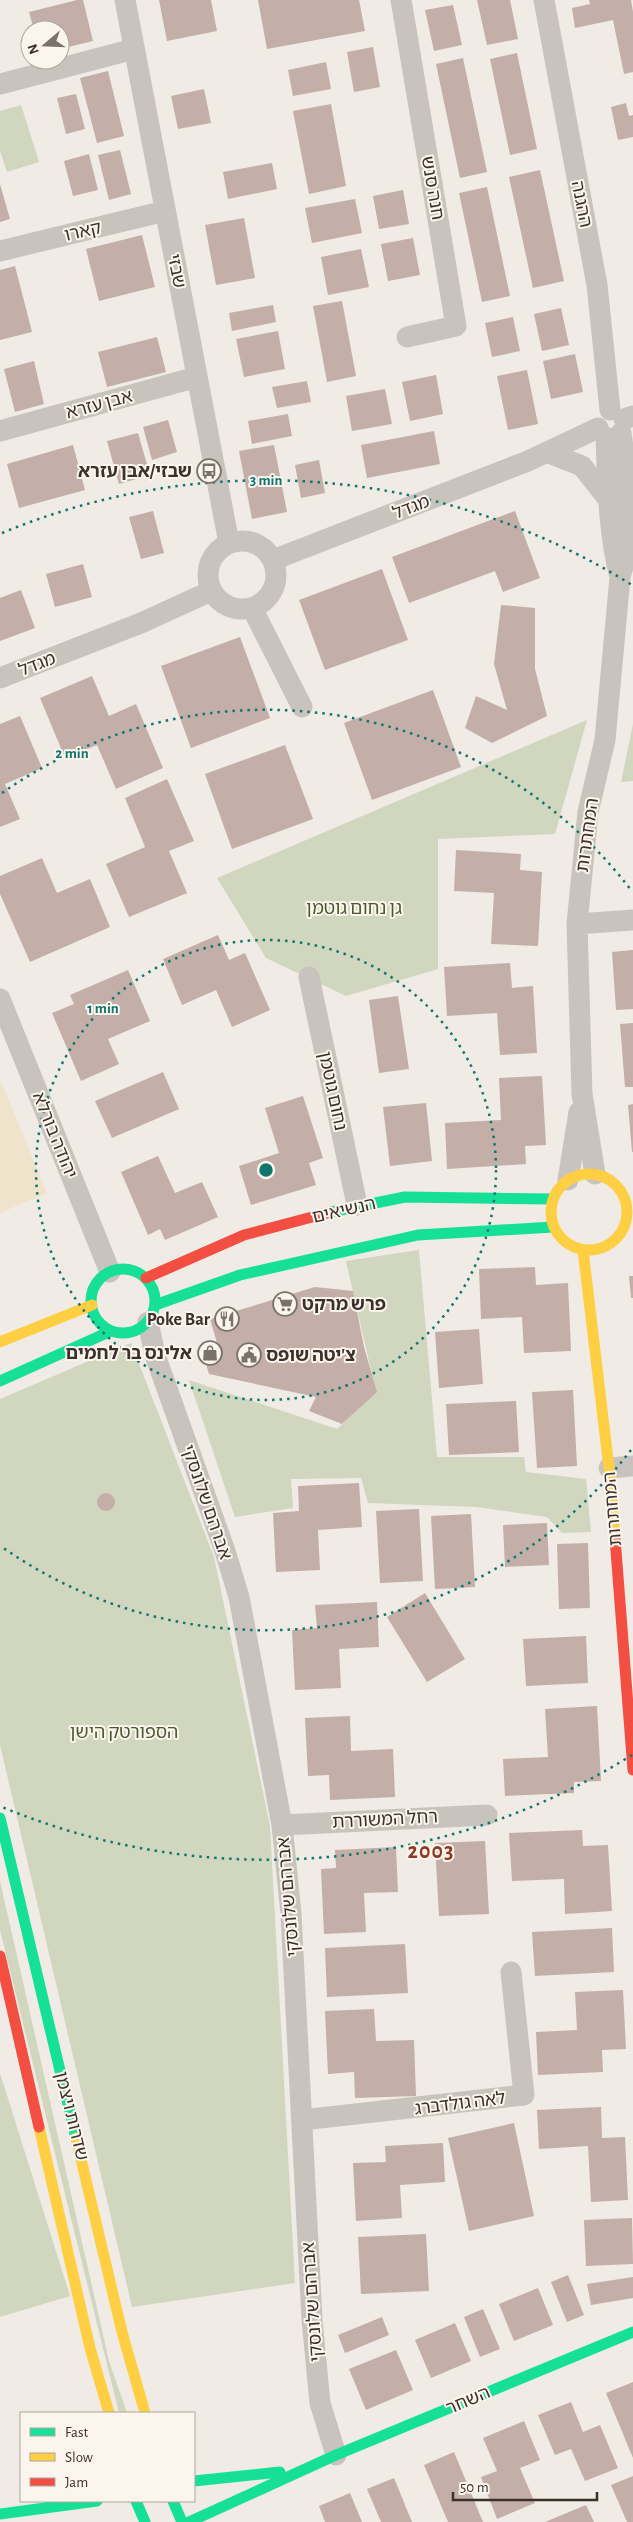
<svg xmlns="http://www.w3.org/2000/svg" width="633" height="2522" viewBox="0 0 633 2522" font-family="'Alegreya Sans','Noto Sans Hebrew',sans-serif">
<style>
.green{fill:#d1d6bf}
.sand{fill:#efe3cc}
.building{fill:#c3afa7}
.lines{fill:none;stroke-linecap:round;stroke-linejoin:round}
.street{stroke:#c9c3be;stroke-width:21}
.fast{stroke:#16e098;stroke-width:11}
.slow{stroke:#ffcf43;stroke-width:11}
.jam{stroke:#f24e42;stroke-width:11}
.ring{fill:none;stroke:#0f766e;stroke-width:2.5;stroke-dasharray:2.5 5}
.labels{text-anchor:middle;stroke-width:4;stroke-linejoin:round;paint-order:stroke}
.street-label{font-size:18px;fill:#3b302b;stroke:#fbf5ee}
.poi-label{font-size:18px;font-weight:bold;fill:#3b302b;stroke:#fbf5ee;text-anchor:end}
.park-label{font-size:18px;fill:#4a5a2e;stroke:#fbf5ee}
.district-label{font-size:22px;font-weight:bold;letter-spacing:1px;fill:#8c3b22;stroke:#fbf5ee}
.centre{fill:#0f766e;stroke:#fbf5ee;stroke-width:2.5}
.ring-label{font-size:15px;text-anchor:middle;font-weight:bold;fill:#0f766e;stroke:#fbf5ee;stroke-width:4;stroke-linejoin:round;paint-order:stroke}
</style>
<rect width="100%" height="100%" fill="#f0ebe5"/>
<path class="green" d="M21,105l18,57 -32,10 -7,-21v-40z
M587,720l-32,114 -117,5v130l-92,27 -80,-38 -49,-80z
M633,724v57l-12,1z
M419,1250l18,207h87l2,15 60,7 5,53 -29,1 -15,-16 -71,-10 -108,-4 -7,-25 -70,1 2,29 -58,9 -46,-137 148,49 39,-37 -30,-131z
M131,1343l83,214 56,269 25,457 -163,24 -132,-562v-346z
M0,1881l109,480 18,52h-8l-119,-483z
M0,2073l70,223 -70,21z"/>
<path class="sand" d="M0,1079l47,114 -47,20z"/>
<path class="building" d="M77,0h6l10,41 -33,8v-19h-26l-5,-18z
M159,0h52l6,31 -50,10z
M258,0h101l6,31 -98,18z
M477,0h33l8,39 -31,6z
M589,0h42l2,12v60l-9,2 -11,-54 -38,8 -3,-20 18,-4z
M453,5l9,40 -28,6 -9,-41z
M373,47l7,40 -26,5 -7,-40z
M517,53l20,96 -27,6 -20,-96z
M463,58l24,114 -27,6 -24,-114z
M326,62l5,27 -38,7 -5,-26z
M108,71l16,65 -27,7 -17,-65z
M204,89l7,34 -33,6 -7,-33z
M76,94l9,35 -19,5 -9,-36z
M626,103l3,13 4,-1v22l-15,3 -7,-33z
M331,104l15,82 -37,8 -16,-83z
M120,150l11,44 -22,6 -11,-45z
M89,154l9,36 -25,6 -9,-35z
M272,163l5,26 -49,10 -5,-27z
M540,170l24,111 -31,7 -24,-111z
M0,184l10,35 -10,3z
M487,187l23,109 -28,6 -23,-109z
M403,190l6,34 -30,5 -6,-33z
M355,199l7,34 -50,10 -7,-35z
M244,218l11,60 -39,7 -11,-60z
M142,235l13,52 -56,14 -13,-52z
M413,238l7,37 -32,6 -7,-37z
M361,249l8,38 -41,8 -7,-38z
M15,266l17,66 -32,8v-70z
M342,301l14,75 -29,6 -14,-76z
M273,305l3,17 -44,9 -3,-18z
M561,308l8,37 -27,6 -8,-37z
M513,317l7,34 -28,6 -7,-34z
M278,331l7,38 -41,8 -8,-38z
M157,337l9,35 -59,15 -9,-35z
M575,354l8,38 -32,7 -8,-38z
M34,361l10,43 -29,8 -11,-43z
M527,370l11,54 -30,6 -11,-54z
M436,375l7,39 -33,7 -8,-39z
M307,381l4,21 -34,6 -5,-21z
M385,389l7,35 -40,7 -6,-35z
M288,414l4,22 -40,8 -4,-23z
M168,420l9,32 -25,8 -9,-33z
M434,431l6,33 -73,14 -6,-33z
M138,433l12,42 -31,9 -12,-43z
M73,445l12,45 -66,18 -12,-44z
M274,445l13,67 -35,7 -13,-68z
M319,460l6,33 -24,5 -6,-33z
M153,511l11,42 -23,6 -12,-42z
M515,511l25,67 -37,14 -8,-21 -86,32 -17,-46z
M83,564l9,33 -37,10 -9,-33z
M382,569l26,71 -83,30 -26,-70z
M21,590l14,38 -35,13v-43z
M501,605l34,3v61l12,47 -55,27 -27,-15 11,-32 31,14 -13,-46z
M240,637l30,81 -79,30 -30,-82z
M92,676l17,40 27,-12 27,64 -47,21 -19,-44 -32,13 -25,-60z
M433,690l28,77 -89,33 -28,-77z
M20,716l22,52 -37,16 15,35 -20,8v-103z
M285,745l28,74 -81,30 -27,-75z
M167,779l27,62 -25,10 18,42 -58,24 -23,-53 39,-17 -20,-49z
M456,850l65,4 -1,16 22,2 -4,74 -47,-2 3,-51 -40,-2z
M42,858l15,35 33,-14 20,48 -80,35 -30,-68v-18z
M218,935l11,25 16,-7 25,57 -38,17 -16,-37 -34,15 -19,-46z
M633,950v59l-17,1 -4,-58z
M510,963l2,25 21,-2 4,67 -37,2 -3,-42 -50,3 -3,-49z
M128,970l22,51 -42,18 11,25 -38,17 -29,-68 22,-9 -4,-9z
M398,996l11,73 -30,4 -10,-73z
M633,1023v64h-8l-5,-63z
M163,1072l16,37 -67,29 -17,-37z
M542,1076l4,69 -21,1 1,18 -79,5 -2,-46 56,-3 -2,-42z
M303,1096l20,62 -14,5 7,22 -65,20 -12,-39 40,-13 -14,-45z
M426,1103l6,58 -42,5 -7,-59z
M633,1104v48h-1l-4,-47z
M158,1156l17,37 27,-11 16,35 -53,23 -5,-11 -12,6 -27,-63z
M535,1267l1,18 32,-2 3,68 -47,2 -2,-36 -41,2 -2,-50z
M629,1276h4v22h-2z
M315,1287l38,4 11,56 13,45 -35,32 -33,-13 7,-14 -107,-23 -8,-26 16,-5 -7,-24z
M479,1329l4,55 -44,4 -4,-56z
M573,1390l4,76 -40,2 -5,-76z
M516,1401l3,51 -70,3 -3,-51z
M359,1483l3,44 -44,3 2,40 -44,2 -3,-59 26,-2 -1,-25z
M97 1502a9 9 0 1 1 18 0a9 9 0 1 1-18 0Z
M419,1509l4,72 -43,2 -4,-72z
M471,1514l4,73 -40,2 -4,-73z
M547,1523l2,42 -44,2 -2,-42z
M588,1543l2,65 -31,1 -2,-65z
M425,1593l40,66 -38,23 -40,-65z
M377,1602l2,45 -40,2 2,39 -46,2 -3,-60 25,-2 -2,-23z
M586,1636l2,47 -62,3 -3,-47z
M597,1706l4,75 -27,1v11l-69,3 -2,-37 45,-2 -3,-48z
M350,1716l1,35 42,-2 2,48 -65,3 -1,-25 -21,1 -3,-58z
M582,1830l1,16 25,-1 4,66 -47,3 -1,-35 -52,2 -3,-48z
M485,1841l4,73 -50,2 -4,-73z
M396,1847l2,45 -34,1 2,39 -42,2 -3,-65 15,-1 -1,-18z
M612,1928l2,44 -79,4 -3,-44z
M405,1944l3,49 -81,4 -2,-49z
M623,1990l3,59 -24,1 1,22 -65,3 -2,-43 41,-2 -2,-38z
M374,2009l2,32 38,-1 2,56 -61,2 -1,-26 -26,2 -3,-63z
M601,2107l1,31 23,-1 3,63 -37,2 -3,-56 -49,3 -2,-39z
M514,2123l20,93 -65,15 -21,-93z
M443,2143l2,39 -45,3 2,33 -46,3 -3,-58 33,-1 -1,-16z
M632,2218l1,46 -47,2 -2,-46z
M426,2234l3,57 -68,3 -3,-57z
M568,2275l16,40 -17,7 -16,-40z
M633,2277v21l-42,7 -4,-21z
M538,2288l15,37 -39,16 -15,-37z
M483,2309l17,40 -20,8 -16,-40z
M382,2317l7,18 -44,18 -7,-18z
M455,2323l16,38 -40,17 -16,-38z
M396,2350l17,40 -47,20 -17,-41z
M633,2382v76l-27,-65z
M571,2402l12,30 17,-7 18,43 -33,13 -14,-32 -16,6 -17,-40z
M524,2421l16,39 -20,8 15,35 -38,16 -16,-42 16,-6 -14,-33z
M454,2452l29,70h-35l-24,-57z
M633,2476v46h-6l-16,-37z
M394,2478l18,44h-31l-14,-33z
M350,2493l12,29h-37l-6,-16z
M586,2505l8,17h-49z"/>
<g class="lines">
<path class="street" d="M125,0l104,543
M401,0l55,326 -49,11
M544,0l53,285 13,125
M0,84l134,-35
M0,251l165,-40
M624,419l9,-3
M0,431l197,-54
M606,437c2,47 2,94 14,140
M549,453l33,13 26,33
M208 575a34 34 0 1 1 68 0a34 34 0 1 1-68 0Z
M273,560l255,-99 70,-33
M252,608l50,99
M0,678l141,-55 70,-32
M577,924l56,-4
M309,977l48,228
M0,999l110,273
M595,1174l-13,-80 -5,-170 11,-112 17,-72 15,-163 8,-27 -2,-83 -5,-34
M568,1180l11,-68
M148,1322l7,33 70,196 14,46 43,228 9,89 21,406 8,83 16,52
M609,1468l24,-2
M282,1825l205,-10
M302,2120l222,-25 -13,-123"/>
<path class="fast" d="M331,1212l74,-15 148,2
M91 1301a32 32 0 1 1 64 0a32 32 0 1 1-64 0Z
M155,1305l85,-30 178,-40 135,-8
M0,1381l111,-50
M0,1818l76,320
M194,2481l86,-9
M136,2501l9,21
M173,2501l9,21
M0,2514l97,-13
M189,2522l147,-67 297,-123"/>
<path class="slow" d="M551 1212a38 38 0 1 1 76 0a38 38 0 1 1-76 0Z
M583,1250l26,218 6,70
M0,1342l92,-37
M39,2127l51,221 19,65
M76,2138l46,194 23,81"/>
<path class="jam" d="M146,1278l98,-43 87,-23
M615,1538l18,232
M0,1956l39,171"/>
</g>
<g class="ring">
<circle cx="266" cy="1170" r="230"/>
<path d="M631 1450A460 460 0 0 1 2 1547M2 793A460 460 0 0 1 631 890"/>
<path d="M632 1755A690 690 0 0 1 2 1807M2 533A690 690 0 0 1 632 585"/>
</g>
<defs>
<g id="bus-ring" transform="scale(1.25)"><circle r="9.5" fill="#fbf5ee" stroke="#7a716c" stroke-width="1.5"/><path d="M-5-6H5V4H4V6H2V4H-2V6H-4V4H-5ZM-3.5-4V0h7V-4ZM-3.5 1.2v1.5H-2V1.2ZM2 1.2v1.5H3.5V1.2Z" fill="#7a716c"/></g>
<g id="supermarket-ring" transform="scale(1.25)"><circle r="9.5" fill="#fbf5ee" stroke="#7a716c" stroke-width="1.5"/><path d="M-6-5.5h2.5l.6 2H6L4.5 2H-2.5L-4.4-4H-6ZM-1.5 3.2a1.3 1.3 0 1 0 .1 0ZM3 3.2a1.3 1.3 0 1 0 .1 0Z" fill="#7a716c"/></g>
<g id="restaurant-ring" transform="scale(1.25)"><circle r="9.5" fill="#fbf5ee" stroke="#7a716c" stroke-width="1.5"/><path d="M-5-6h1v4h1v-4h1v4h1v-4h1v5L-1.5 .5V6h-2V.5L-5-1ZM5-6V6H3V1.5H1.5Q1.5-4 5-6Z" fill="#7a716c"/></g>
<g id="shop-ring" transform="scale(1.25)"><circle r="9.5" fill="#fbf5ee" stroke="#7a716c" stroke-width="1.5"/><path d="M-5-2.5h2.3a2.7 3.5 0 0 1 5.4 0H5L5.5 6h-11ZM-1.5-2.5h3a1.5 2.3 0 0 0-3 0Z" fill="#7a716c"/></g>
<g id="civic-ring" transform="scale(1.25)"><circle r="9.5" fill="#fbf5ee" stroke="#7a716c" stroke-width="1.5"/><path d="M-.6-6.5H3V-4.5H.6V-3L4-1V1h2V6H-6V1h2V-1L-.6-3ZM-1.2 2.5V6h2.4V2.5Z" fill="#7a716c"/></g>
</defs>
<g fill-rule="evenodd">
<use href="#bus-ring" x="209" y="471"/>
<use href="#supermarket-ring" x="285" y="1304"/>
<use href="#restaurant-ring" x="227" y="1319"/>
<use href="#shop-ring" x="210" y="1353"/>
<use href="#civic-ring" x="249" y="1355"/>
</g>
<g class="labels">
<g class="street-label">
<text transform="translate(433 188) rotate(80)" y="6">חנה סנש</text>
<text transform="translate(582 204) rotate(79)" y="6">ההגנה</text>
<text transform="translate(83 231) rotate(-13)" y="6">קארו</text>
<text transform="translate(177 271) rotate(79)" y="6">שבזי</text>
<text transform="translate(99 404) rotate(-15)" y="6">אבן עזרא</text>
<text transform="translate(411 507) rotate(-21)" y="6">מגדל</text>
<text transform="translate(37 664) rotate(-21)" y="6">מגדל</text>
<text transform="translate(587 835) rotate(-82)" y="6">המחתרות</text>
<text transform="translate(333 1091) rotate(78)" y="6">נחום גוטמן</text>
<text transform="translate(55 1135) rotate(68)" y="6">יהודה בורלא</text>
<text transform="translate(344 1210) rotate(-13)" y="6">הנשיאים</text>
<text transform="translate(207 1502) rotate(71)" y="6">אברהם שלונסקי</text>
<text transform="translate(612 1509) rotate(-95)" y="6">המחתרות</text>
<text transform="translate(385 1819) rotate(-3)" y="6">רחל המשוררת</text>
<text transform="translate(288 1897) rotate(-95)" y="6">אברהם שלונסקי</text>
<text transform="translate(460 2103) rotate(-7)" y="6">לאה גולדברג</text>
<text transform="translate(72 2116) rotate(76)" y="6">שדרות ויצמן</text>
<text transform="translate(312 2302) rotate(-94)" y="6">אברהם שלונסקי</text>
<text transform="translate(468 2400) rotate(-23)" y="6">השחר</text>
</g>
<g class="poi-label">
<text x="192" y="477">שבזי/אבן עזרא</text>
<text x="302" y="1310" text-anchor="start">פרש מרקט</text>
<text x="210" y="1325">Poke Bar</text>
<text x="192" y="1359">אלינס בר לחמים</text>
<text x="266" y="1361" text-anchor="start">צ'יטה שופס</text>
</g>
<g class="park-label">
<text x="354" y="914">גן נחום גוטמן</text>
<text x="124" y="1738">הספורטק הישן</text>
</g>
<g class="district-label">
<text x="431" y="1858">2003</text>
</g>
</g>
<circle cx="266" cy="1170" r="8" class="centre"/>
<g class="ring-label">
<text x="266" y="485">3 min</text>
<text x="72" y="758">2 min</text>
<text x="103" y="1013">1 min</text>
</g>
<rect x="20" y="2412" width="175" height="90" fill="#fbf5ee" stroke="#aea6a0"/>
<rect x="30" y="2428" width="25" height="8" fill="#16e098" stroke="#aea6a0"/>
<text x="65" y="2437" font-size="15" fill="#3b302b">Fast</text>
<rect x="30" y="2453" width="25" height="8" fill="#ffcf43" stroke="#aea6a0"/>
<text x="65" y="2462" font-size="15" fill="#3b302b">Slow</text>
<rect x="30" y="2478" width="25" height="8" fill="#f24e42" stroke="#aea6a0"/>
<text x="65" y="2487" font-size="15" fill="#3b302b">Jam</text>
<g transform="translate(45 45) rotate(251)"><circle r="24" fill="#fbf5ee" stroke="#aea6a0"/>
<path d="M0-4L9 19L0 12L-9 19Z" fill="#7a716c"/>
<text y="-8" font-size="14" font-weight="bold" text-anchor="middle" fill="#3b302b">N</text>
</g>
<path d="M453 2492v8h144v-8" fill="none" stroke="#3b302b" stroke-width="2.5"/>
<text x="460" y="2492" font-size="15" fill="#3b302b" stroke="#fbf5ee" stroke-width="4" paint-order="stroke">50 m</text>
</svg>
